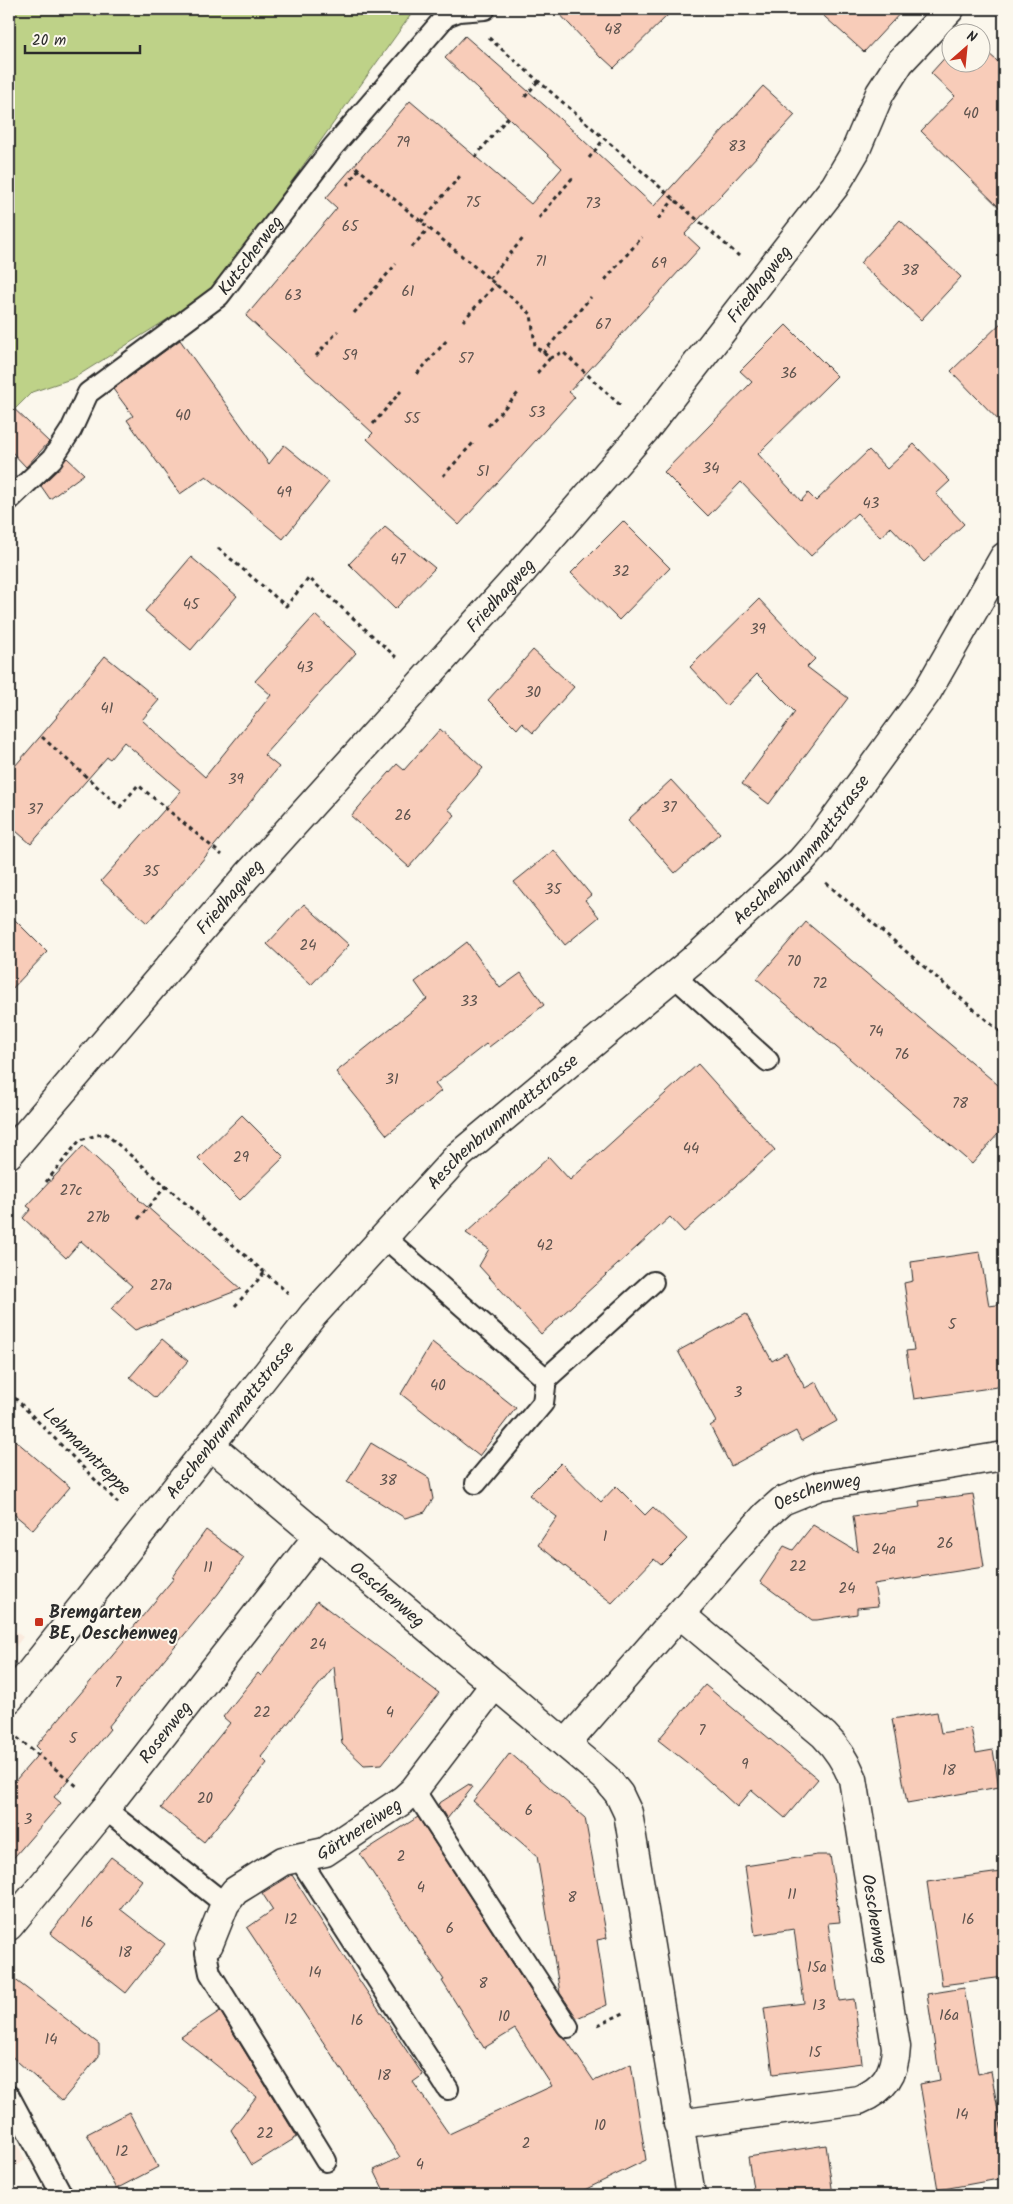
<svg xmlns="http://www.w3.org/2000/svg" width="1013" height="2204" viewBox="0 0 1013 2204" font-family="Kalam,sans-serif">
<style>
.built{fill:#faeadd}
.green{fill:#bed288;stroke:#747e5a}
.building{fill:#f8ccb9;stroke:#2b2b2b}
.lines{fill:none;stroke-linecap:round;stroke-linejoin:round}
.service-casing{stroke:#2b2b2b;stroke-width:24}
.minor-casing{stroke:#2b2b2b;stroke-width:31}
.tertiary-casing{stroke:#2b2b2b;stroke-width:31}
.path{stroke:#2b2b2b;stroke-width:3;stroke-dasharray:4 4;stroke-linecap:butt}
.service{stroke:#fbf7ec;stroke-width:20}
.minor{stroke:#fbf7ec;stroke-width:28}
.tertiary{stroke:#fbf7ec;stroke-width:28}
.poi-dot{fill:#c8321e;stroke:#fbf7ec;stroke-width:2}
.labels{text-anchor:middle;stroke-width:4;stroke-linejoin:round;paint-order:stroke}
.number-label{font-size:15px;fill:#5e534e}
.street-label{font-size:18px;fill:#2b2b2b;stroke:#fbf7ec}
.poi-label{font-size:18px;font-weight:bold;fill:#2b2b2b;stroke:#fbf7ec;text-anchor:start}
</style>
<rect width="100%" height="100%" fill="#fbf7ec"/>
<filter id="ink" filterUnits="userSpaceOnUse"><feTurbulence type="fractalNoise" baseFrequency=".02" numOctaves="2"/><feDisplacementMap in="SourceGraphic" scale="10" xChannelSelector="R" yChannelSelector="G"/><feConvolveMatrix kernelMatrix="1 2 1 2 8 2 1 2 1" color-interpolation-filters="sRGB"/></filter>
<g filter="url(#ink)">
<path class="built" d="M9,1627l14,10 -14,18z
M9,2126l16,34 -16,11z"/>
<path class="green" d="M9,9h406l-201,281 -140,88 -42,14 -23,23z"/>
<path class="building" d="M555,9h119l-60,59 -12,-11 -1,1z
M816,9h88l-40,43z
M465,36l103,90 86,80 109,-120 32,29 -110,119 15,14 -131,144 6,5 -116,128 -92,-86 6,-6 -127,-117 91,-108 -11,-10 84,-97 121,103 31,-36 -117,-110z
M980,46l24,21v145l-83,-81 34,-35 -24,-23 19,-21v10h30z
M900,220l61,57 -40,43 -61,-57z
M1004,320v106l-53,-55z
M786,325l51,51 -79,78 43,47 7,-8 8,8 53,-51 18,19 27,-25 36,37 -14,13 28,30 -40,38 -33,-35 -11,10 -23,-24 -46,43 -70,-74 -33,34 -44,-44 88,-90 -12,-11z
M180,340l89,124 15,-19 45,37 -46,57 -77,-63 -26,18 -53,-74 6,-4 -20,-27z
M9,404l40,38 -23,25 -17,-18z
M67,458l17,16 -34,25 -9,-13z
M623,521l47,47 -51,52 -48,-47z
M385,527l50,41 -40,41 -46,-45z
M191,557l46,39 -46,54 -46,-39z
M759,599l56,60 -8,8 41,31 -79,106 -27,-20 53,-72 -38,-38 -31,32 -36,-39z
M315,615l41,38 -92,102 15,12 -83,101 -49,55 -46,-42 80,-90 -57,-49 -14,17 -3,-2 -76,87 -22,-19v-52l48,-56 -1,-1 49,-60 54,44 -17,20 63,57 66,-82 -16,-14z
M533,650l41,37 -41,46 -11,-10 -5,6 -29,-29z
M440,729l43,39 -35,41 7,6 -46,52 -58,-51 46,-52 7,6z
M671,780l49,53 -45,40 -47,-53z
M554,850l37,45 -6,5 14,17 -34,28 -51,-63z
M304,904l45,41 -38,40 -44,-41z
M9,914l38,38 -38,40z
M806,922l198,168v37l-32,37 -215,-185z
M467,942l33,46 21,-15 23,32 -55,42 -3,-3 -51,40 6,7 -54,44 -51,-63 91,-73 -12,-17z
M698,1064l77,86 -91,82 -14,-15 -129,117 -62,-68 10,-17 -23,-16 83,-76 21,23z
M242,1115l42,42 -44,43 -42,-42z
M83,1146l56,52 -1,1 103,90 -106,41 -24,-21 21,-23 -51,-45 -15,17 -43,-40 8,-9 -4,-3z
M980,1252l9,54 15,-2v82l-90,13 -8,-48 8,-1 -10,-67 9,-2 -2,-19z
M746,1314l26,47 14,-8 19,35 11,-6 21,39 -36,20 -5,-10 -65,35 -21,-40 6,-4 -38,-71z
M162,1339l26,22 -33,37 -25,-21z
M432,1342l84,66 -37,48 -78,-62z
M9,1435l61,52 -37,43 -24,-20z
M371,1443l58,35 4,21 -8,13 -20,6 -58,-36z
M561,1463l40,39 15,-16 29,29 8,-8 34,32 -26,26 -7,-6 -42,44 -74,-58 19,-28 -28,-22z
M973,1494l11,73 -110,17 4,22 -21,2v6l-40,6h-5l-52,-38 24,-36 9,4 20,-25 45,27 -5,-36 67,-9 -1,-6z
M206,1530l38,28 -26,36 -110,133 2,2 -56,68 7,6 -52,60v-75l32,-37 -5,-5 93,-110 -2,-1 47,-57 -2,-1z
M317,1601l122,92 -57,71 -18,1 -22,-21 -8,-78 -73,91 6,6 -63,79 -43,-34 69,-85 -7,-6 35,-44 3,3z
M705,1685l113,94 -33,39 -33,-28 -15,17 -38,-35 -41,-32z
M937,1712l4,21 30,-5 5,25 17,-3 6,37 -92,16 -15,-84z
M510,1753l75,65 22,120 -10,2 10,65 -30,13 -17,-25 -23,-137 -64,-55z
M469,1784l3,4 -25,31 -9,-15z
M418,1817l140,216 7,5 29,43 37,-17 15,96 -72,35h-188l-12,-25 26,-13 -153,-229 26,-18 -11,-17 30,-18 61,96 70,104 -10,7 36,52 103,-48 -37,-57 -31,19 -42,-67 2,-1 -84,-126z
M817,1855h13l10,67 -12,1 11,78 15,-2 8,64 -89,11 -9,-66 40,-5 -10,-74 -39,6 -10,-69z
M111,1857l31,23 -22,29 45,35 -39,49 -76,-60z
M1001,1872l3,26v79l-62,8 -15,-103z
M9,1975l90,69v12l-37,45 -53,-47z
M964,1988l14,86 13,-3 13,73v34l-66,12 -18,-106 20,-4 -13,-86z
M220,2011l77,126 -45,28 -21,-35 25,-33 -75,-60z
M129,2112l29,55 -42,22 -29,-55z
M826,2145l7,50h-79l-6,-38z"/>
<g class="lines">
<g class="service-casing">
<g id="service">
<path id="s1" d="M9,500l43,-41 19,-29 17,-37 131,-97 114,-149 113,-131 13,-5 26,-2"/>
<path d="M674,976l94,85"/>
<path d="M383,1236l163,143 107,-97"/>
<path d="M476,1483l67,-80 3,-24"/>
<path d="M414,1790l154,237"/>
<path d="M105,1809l120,95"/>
<path d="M299,1858l149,231"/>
<path d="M209,1944l-3,9 4,20 116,188"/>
<path d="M9,2096l53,99"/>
</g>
</g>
<g class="minor-casing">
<g id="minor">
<path id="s2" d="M9,1154l238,-278 271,-300 128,-147 189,-243 20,-34 25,-59 20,-31 50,-53"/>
<path id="s3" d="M210,1445l396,333 13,16 9,19 63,382"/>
<path id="s4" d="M566,1744l200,-229 16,-14 37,-15 185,-30"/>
<path id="s5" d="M9,1926l96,-117 213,-273"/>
<path id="s6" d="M209,1944l16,-40 10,-13 48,-30 42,-9 78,-52 11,-10 81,-106"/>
<path d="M678,2124l181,-24c25,-10 36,-26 37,-53l-43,-268c-7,-17 -15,-30 -29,-44l-143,-120"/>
</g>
</g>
<g class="tertiary-casing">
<g id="tertiary">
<path id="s7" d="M9,1699l304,-384 146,-160 241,-201 101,-93 19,-22 107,-147 77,-135"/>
</g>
</g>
<path class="path" d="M489,38l250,218
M525,97l13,-16
M475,157l34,-41
M589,158l15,-19
M356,167l175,147 4,32 15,12 13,-6 58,54
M347,185l12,-16
M539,218l35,-42
M658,219l16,-20
M421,222l39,-46
M412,247l17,-19
M489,279l36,-43
M605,280l37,-43
M354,313l42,-49
M463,321l33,-37
M543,353l48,-56
M316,356l22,-25
M537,373l13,-15
M417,374l31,-35
M373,424l28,-33
M488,426l31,-34
M443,476l30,-33
M218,548l68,58 23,-28 88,80
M42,737l78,70 18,-22 84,70
M826,883l178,152
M46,1182l34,-42 25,-7 183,160
M138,1219l28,-33
M235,1306l30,-34
M9,1392l110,112
M11,1733l67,54
M598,2025l28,-13"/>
<use href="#service" class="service"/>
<use href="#minor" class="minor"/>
<use href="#tertiary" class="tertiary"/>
</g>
</g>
<rect class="poi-dot" x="34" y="1617" width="10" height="10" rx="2.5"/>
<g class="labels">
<g class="number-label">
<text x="613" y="34">48</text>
<text x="971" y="118">40</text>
<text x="403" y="147">79</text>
<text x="737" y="151">83</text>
<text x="473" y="207">75</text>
<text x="593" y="208">73</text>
<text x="350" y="231">65</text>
<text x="541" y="266">71</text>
<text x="659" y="268">69</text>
<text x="910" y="275">38</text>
<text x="408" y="296">61</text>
<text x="293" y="300">63</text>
<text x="603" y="329">67</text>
<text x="350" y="360">59</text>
<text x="466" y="363">57</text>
<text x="789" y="378">36</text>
<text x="537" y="417">53</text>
<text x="183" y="420">40</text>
<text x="412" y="423">55</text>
<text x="711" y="473">34</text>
<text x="483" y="476">51</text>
<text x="284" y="497">49</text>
<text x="871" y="508">43</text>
<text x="398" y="564">47</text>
<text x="621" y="576">32</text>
<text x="191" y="609">45</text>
<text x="758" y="634">39</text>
<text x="305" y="672">43</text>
<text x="533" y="697">30</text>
<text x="107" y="713">41</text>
<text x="236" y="784">39</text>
<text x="669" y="812">37</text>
<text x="35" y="814">37</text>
<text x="403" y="820">26</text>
<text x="151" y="876">35</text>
<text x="553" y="894">35</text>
<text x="308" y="950">24</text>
<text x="794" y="966">70</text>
<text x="820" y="988">72</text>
<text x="469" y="1006">33</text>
<text x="876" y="1036">74</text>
<text x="902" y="1059">76</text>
<text x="392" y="1084">31</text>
<text x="960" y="1108">78</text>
<text x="691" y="1153">44</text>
<text x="241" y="1162">29</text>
<text x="71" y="1195">27c</text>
<text x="98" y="1222">27b</text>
<text x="545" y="1250">42</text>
<text x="161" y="1290">27a</text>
<text x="952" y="1329">5</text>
<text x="438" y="1390">40</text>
<text x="738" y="1397">3</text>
<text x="388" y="1485">38</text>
<text x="605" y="1541">1</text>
<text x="945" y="1548">26</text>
<text x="884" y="1554">24a</text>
<text x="798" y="1571">22</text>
<text x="208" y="1572">11</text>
<text x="847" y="1593">24</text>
<text x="318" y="1649">24</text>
<text x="118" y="1687">7</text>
<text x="262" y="1717">22</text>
<text x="390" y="1717">4</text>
<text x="702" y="1735">7</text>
<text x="73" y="1743">5</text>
<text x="745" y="1769">9</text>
<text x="949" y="1775">18</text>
<text x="205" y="1803">20</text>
<text x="529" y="1815">6</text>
<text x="28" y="1824">3</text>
<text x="401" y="1861">2</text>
<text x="421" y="1892">4</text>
<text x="792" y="1899">11</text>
<text x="572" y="1902">8</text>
<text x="291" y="1924">12</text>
<text x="968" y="1924">16</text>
<text x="87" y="1927">16</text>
<text x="450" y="1933">6</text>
<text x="125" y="1957">18</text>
<text x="817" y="1972">15a</text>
<text x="315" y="1977">14</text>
<text x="483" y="1988">8</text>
<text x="819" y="2010">13</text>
<text x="949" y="2020">16a</text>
<text x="504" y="2021">10</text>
<text x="357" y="2025">16</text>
<text x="51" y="2044">14</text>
<text x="815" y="2057">15</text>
<text x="384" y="2080">18</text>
<text x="962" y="2119">14</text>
<text x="600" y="2130">10</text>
<text x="265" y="2138">22</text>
<text x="526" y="2148">2</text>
<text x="122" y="2156">12</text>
<text x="420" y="2169">4</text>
</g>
<g class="street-label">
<text dy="6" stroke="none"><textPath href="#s1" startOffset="349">Kutscherweg</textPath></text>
<text dy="6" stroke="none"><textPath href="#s2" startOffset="1149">Friedhagweg</textPath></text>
<text dy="6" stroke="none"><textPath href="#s2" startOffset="744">Friedhagweg</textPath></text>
<text dy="6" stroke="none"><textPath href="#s7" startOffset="1166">Aeschenbrunnmattstrasse</textPath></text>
<text dy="6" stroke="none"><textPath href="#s2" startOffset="339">Friedhagweg</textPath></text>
<text dy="6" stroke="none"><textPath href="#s7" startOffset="761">Aeschenbrunnmattstrasse</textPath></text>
<text dy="6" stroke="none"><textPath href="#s7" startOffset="356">Aeschenbrunnmattstrasse</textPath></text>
<text transform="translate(87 1451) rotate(45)" y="6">Lehmanntreppe</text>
<text dy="6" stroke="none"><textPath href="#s4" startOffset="362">Oeschenweg</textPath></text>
<text dy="6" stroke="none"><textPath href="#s3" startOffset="232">Oeschenweg</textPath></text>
<text dy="6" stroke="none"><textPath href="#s5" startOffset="249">Rosenweg</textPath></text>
<text dy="6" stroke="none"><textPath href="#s6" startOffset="200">Gärtnereiweg</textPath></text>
<text transform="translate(875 1919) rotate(81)" y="6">Oeschenweg</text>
</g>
<g class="poi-label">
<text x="49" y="1618">Bremgarten<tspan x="49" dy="21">BE, Oeschenweg</tspan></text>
</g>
</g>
<rect width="1013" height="2204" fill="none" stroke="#fbf7ec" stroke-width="30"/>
<rect x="15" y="15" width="983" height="2174" fill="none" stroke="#2b2b2b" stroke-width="2" filter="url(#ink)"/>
<g transform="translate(966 48) rotate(27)"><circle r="24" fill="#fbf7ec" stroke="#a8a59f"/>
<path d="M0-4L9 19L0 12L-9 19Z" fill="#c8321e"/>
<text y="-8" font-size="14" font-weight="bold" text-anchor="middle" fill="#2b2b2b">N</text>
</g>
<path d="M25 45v8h115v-8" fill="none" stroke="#2b2b2b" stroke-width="2.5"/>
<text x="32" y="45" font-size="15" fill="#2b2b2b" stroke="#fbf7ec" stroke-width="4" paint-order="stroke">20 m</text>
</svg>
